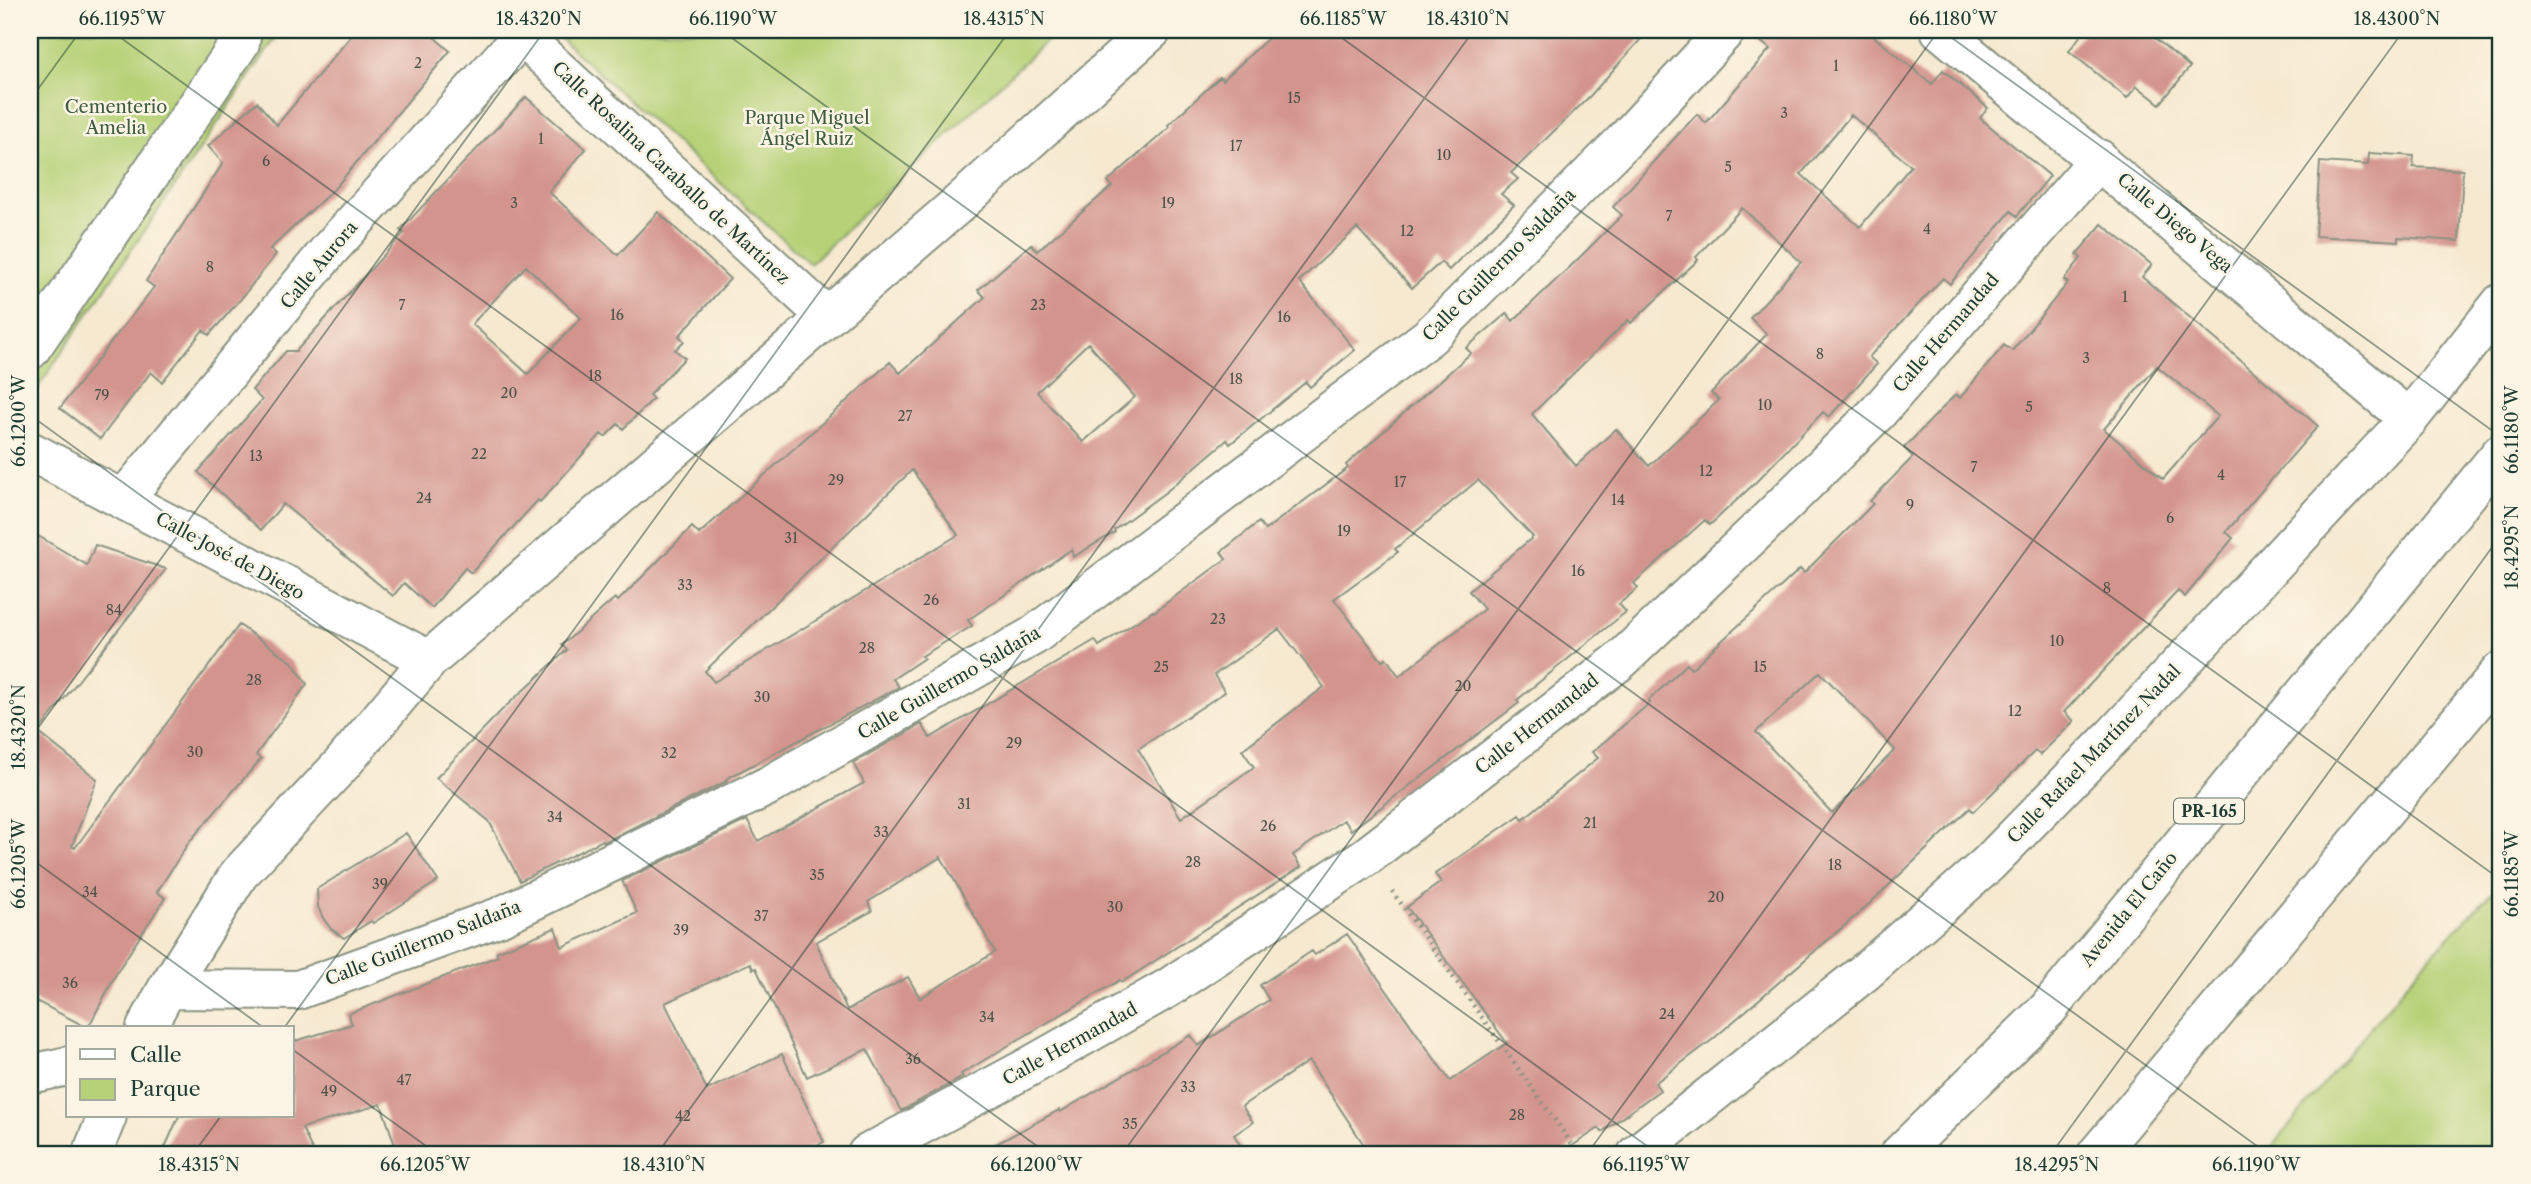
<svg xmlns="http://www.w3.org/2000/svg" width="2531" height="1184" viewBox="0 0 2531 1184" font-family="'Libre Caslon Text',serif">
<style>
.green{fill:#b6d177;stroke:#6a8756;stroke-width:2}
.building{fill:#d3948e;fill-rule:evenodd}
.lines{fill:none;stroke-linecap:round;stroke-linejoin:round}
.minor-casing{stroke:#8a9382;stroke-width:42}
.highway-casing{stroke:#8a9382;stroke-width:42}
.path{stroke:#8a9382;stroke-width:4.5;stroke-dasharray:2 5;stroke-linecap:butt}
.minor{stroke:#fff;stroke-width:38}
.highway{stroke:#fff;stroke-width:38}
.ticks{fill:none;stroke:#1f3d34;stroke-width:2;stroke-opacity:0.45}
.labels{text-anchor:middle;stroke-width:5;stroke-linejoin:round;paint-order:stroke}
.number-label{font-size:14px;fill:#4c534a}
.shield{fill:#fcf5e5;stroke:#617469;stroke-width:2}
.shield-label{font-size:16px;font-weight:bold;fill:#1f3d34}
.park-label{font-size:18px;fill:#3d5b41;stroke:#fcf5e5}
.street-label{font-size:18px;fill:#1f3d34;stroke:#fcf5e5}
.neatline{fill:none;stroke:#1f3d34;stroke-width:2.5}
.ticks-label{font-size:18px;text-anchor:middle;fill:#1f3d34}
</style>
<rect width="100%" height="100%" fill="#fcf5e5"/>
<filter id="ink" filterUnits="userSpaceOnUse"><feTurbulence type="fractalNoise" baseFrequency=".0143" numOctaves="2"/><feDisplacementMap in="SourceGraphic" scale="14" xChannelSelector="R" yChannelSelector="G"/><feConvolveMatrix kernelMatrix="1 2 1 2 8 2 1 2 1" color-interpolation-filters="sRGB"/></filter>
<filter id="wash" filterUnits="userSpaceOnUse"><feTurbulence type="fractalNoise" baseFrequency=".00686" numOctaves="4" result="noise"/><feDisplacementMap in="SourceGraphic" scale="28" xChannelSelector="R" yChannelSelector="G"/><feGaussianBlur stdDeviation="1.57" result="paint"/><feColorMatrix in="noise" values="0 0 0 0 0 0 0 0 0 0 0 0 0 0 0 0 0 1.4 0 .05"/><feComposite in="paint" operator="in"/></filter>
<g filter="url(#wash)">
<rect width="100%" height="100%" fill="#f6e9d0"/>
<path class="green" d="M30,30h251l-251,369z
M551,30h507l-248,234z
M2501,883v271h-235l156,-189z"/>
<g id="blocks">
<path class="building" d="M356,30h70l24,21 -115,137 -65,61 6,5 -36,46 -31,35 -6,-5 -41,52 -11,-10 -51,67 -40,-31 94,-121 -8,-6 77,-118 -15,-17 49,-44 20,23z
M1277,30h372l-59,66 -79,77 7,6 -17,15 13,11 -65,65 -8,-8 -29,26 -55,-60 -58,53 56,69 -45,37 -4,-5 -76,62 -3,-4 -60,51 -53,39 1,2 -42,25 -1,-8 -104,71 4,6 -50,30 2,2 -31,21 6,8 -173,92 1,2 -123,61 -1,-2 -83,41 -31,-60 -53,-43 66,-68 65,-60 -5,-5 53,-47 3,3 74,-74 7,7 191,-172 10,11 85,-76 -7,-7 53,-46 6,7 75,-65 -4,-5 62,-54 -2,-2 52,-48 3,3zM1088,343l47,54 -52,45 -46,-50zM912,470l46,65 -244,147 -9,-11z
M1747,30h119l66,54 11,-14 45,38 -8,10 70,58 -33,40 -6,-5 -61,73 -7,-6 -74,79 8,7 -48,53 -6,-5 -68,71 -45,42 -5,-5 -71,63 4,5 -19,16 7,8 -109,88 2,3 -168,127 -8,-10 -50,35 8,12 -179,115 -2,-2 -109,64 -50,30 2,3 -62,34 -34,-62 -60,28 -51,-109 -3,1 -3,-6 -85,40 42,87 75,-36 42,88 -26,12h-400l-17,-50 -79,24 12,26h-152l17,-38h113v-74l60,-18 -4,-10 150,-58 -2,-4 59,-24 7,19 75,-34 -15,-32 125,-61 11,21 106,-58 -11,-20 69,-39 8,14 165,-98 4,6 54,-35 1,1 72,-53 -5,-7 38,-30 6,8 83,-62 -2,-3 125,-112 -5,-5 41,-35 6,8 62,-59 47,-47 -9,-8 58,-65 26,-28 9,9 64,-74zM1851,115l60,51 -51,61 -59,-53zM1742,208l59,54 -51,56 17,16 -56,59 8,7 -70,66 -33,-37 -40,37 -44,-52 96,-94 3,3 67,-63 -2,-3zM1478,480l55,57 -64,54 15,18 -85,67 -13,-18 -4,3 -48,-62 64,-47 -3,-3zM1279,629l45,58 -82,63 12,17 -73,51 -43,-69 87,-57 -11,-17zM941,857l54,95 -75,46 -12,-21 -61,33 -31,-68 56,-31 -4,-9z
M2085,30h60l45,37 -30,37 -23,-18 -10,12 -58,-47z
M526,97l60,52 -37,43 69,63 40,-43 72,67 -51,57 5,5 -9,9 10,8 -36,37 4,4 -30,30 -5,-5 -13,13 -4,-3 -61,68 -2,-2 -67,73 -6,-5 -33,40 -28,-25 -11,13 -110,-92 -22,26 -63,-58 64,-72 -10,-10 34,-39h10l108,-118 -4,-3zM526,266l55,52 -53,56 -56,-50z
M2369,153l45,3 -1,11 50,3 -4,71 -61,-4v4l-83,-5 5,-74 48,3z
M2102,224l50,41 -10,12 176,149 -92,106 7,6 -48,59 -7,-6 -114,121 10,9 -34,34 -5,-4 -62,61 -3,-4 -104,99 -154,133 -57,43 5,7 -58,42 -3,-4 -39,26h-190l-61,-93 -67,45 11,16 -19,13 12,19h-268l81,-44 1,2 131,-77 7,11 71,-46 -9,-15 52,-34 3,4 32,-21 103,147 57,-38 -100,-136 34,-25 -6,-8 85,-59 3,4 75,-61 -6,-6 58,-49 -2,-2 39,-37 4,5 109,-100 4,4 69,-69 -3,-3 43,-44 -9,-9 52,-54 4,4 44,-53 8,6 56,-68 -4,-3 17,-22 -4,-4zM2157,366l61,50 -55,63 -59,-50zM1820,672l75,78 -63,63 -76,-81z
M30,531l57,34 8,-20 71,24 -128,163 59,47 -25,67 3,2 164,-223 53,37 15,22 -51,71 5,4 -72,83 -32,50 8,6 -48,74 -29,56 -58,-30z
M406,833l32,48 -65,42 -2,-2 -27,17 -13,-9 -8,-11 -5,-11 -1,-18z"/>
</g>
</g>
<g filter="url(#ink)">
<use href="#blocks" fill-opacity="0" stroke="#8a9382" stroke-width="2"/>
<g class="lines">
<g class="minor-casing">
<path id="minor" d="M515,30l311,286
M1940,30l469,389
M30,350l210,-307 2,-13
M30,451l399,209
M123,500l206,-250 193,-214
M167,989l131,1 201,-73 269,-131 265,-150 397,-300 195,-196 101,-110
M146,1028l21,-39 72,-115 103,-110 87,-104 527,-454 196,-176
M30,1074l38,-8
M92,1154l15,-38
M867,1154l158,-85 143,-81 199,-132 254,-196 139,-132 118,-116 221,-253
M1637,1154l228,-182 123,-108 126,-129 295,-316 92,-116"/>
</g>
<g class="highway-casing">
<path id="highway" d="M1900,1154l148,-145 453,-556
M2097,1154l404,-483"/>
</g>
<path class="path" d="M1392,891l187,263"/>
<use href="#minor" class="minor"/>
<use href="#highway" class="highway"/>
</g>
</g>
<path class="ticks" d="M110,30l1548,1124M721,30l1547,1124M1331,30l1170,850M1941,30l560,407M30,100l51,-70M30,415l1018,739M30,739l515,-709M30,858l234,170M284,1028l726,-998M292,1049l145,105M193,1154l28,-38M657,1154l817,-1124M1122,1154l817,-1124M1587,1154l817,-1124M2051,1154l450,-619"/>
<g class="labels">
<g class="number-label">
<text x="418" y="68">2</text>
<text x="1836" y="71">1</text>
<text x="1294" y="103">15</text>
<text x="1784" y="118">3</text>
<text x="541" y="144">1</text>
<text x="1236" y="151">17</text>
<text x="1444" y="160">10</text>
<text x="266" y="166">6</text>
<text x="1728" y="172">5</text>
<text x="514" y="208">3</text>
<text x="1168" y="208">19</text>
<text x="1669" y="221">7</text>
<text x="1927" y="234">4</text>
<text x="1407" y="236">12</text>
<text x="210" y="272">8</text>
<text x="2125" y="302">1</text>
<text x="402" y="310">7</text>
<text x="1038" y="310">23</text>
<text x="617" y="320">16</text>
<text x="1284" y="322">16</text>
<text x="1820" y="359">8</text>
<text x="2086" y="363">3</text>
<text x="595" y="381">18</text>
<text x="1236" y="384">18</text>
<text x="509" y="398">20</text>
<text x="102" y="400">79</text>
<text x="1765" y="410">10</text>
<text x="2029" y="412">5</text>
<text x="905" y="421">27</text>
<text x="479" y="459">22</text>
<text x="256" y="461">13</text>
<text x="1974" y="472">7</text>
<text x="1706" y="476">12</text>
<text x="2221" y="480">4</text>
<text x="836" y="485">29</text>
<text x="1400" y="487">17</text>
<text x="424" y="503">24</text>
<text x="1618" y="505">14</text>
<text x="1910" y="510">9</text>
<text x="2170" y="523">6</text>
<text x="1344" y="536">19</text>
<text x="791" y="543">31</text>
<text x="1578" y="576">16</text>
<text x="685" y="590">33</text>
<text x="2107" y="593">8</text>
<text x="931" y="605">26</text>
<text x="114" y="615">84</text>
<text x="1218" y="624">23</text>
<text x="2057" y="646">10</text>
<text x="867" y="653">28</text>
<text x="1161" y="672">25</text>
<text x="1760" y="672">15</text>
<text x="254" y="685">28</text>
<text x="1463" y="691">20</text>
<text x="762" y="702">30</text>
<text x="2015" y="716">12</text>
<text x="1014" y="748">29</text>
<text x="195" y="757">30</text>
<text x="669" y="758">32</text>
<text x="964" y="809">31</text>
<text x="555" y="822">34</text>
<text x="1590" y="828">21</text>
<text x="1268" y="831">26</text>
<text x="881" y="837">33</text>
<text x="1193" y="867">28</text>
<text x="1835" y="870">18</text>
<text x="817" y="880">35</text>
<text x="380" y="889">39</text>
<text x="90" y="897">34</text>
<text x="1716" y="902">20</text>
<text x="1115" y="912">30</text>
<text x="761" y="921">37</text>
<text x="681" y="935">39</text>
<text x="70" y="988">36</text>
<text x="1667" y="1019">24</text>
<text x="987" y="1022">34</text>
<text x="913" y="1064">36</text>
<text x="404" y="1085">47</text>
<text x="1188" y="1092">33</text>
<text x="329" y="1096">49</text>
<text x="1517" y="1120">28</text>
<text x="683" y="1121">42</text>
<text x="1130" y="1129">35</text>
</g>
<rect class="shield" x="2174" y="798.5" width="70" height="25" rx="5"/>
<g class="shield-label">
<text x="2209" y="817">PR-165</text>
</g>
<g class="park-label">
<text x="116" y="113">Cementerio<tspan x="116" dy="21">Amelia</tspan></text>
<text x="807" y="124">Parque Miguel<tspan x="807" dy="21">Ángel Ruiz</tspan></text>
</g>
<g class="street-label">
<text transform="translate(671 173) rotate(43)" y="6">Calle Rosalina Caraballo de Martínez</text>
<text transform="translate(2175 223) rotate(40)" y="6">Calle Diego Vega</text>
<text transform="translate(319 265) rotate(-50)" y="6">Calle Aurora</text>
<text transform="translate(1499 265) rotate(-45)" y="6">Calle Guillermo Saldaña</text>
<text transform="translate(1946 333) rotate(-49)" y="6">Calle Hermandad</text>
<text transform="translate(230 556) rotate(28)" y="6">Calle José de Diego</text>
<text transform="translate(949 683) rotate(-30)" y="6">Calle Guillermo Saldaña</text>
<text transform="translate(1537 724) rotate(-38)" y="6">Calle Hermandad</text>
<text transform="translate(2094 754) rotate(-46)" y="6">Calle Rafael Martínez Nadal</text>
<text transform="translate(2129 909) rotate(-51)" y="6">Avenida El Caño</text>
<text transform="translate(423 943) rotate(-21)" y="6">Calle Guillermo Saldaña</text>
<text transform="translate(1070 1044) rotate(-29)" y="6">Calle Hermandad</text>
</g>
</g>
<rect width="2531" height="1184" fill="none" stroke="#fcf5e5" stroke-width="77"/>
<rect x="66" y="1026" width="228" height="91" fill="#fcf5e5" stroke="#a4ab9e" stroke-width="2"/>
<rect x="80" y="1049" width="35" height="10" fill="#ffffff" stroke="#a4ab9e" stroke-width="2"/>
<text x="130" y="1062" font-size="21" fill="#1f3d34">Calle</text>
<rect x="80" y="1079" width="35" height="21" fill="#b6d177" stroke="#a4ab9e" stroke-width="2"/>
<text x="130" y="1096" font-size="21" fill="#1f3d34">Parque</text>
<rect x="38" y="38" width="2454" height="1108" class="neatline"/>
<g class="ticks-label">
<text x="122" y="25">66.1195°W</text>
<text x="539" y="25">18.4320°N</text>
<text x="733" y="25">66.1190°W</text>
<text x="1004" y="25">18.4315°N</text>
<text x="1343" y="25">66.1185°W</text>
<text x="1468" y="25">18.4310°N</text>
<text x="1953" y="25">66.1180°W</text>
<text x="2397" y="25">18.4300°N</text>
<text transform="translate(19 421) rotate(-90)" y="6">66.1200°W</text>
<text transform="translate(2512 430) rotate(-90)" y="6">66.1180°W</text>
<text transform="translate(2512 547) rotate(-90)" y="6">18.4295°N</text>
<text transform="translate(19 727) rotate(-90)" y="6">18.4320°N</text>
<text transform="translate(19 864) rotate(-90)" y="6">66.1205°W</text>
<text transform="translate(2512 874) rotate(-90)" y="6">66.1185°W</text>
<text x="199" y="1171">18.4315°N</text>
<text x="425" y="1171">66.1205°W</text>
<text x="664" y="1171">18.4310°N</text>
<text x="1036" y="1171">66.1200°W</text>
<text x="1646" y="1171">66.1195°W</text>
<text x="2057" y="1171">18.4295°N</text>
<text x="2256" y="1171">66.1190°W</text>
</g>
</svg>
